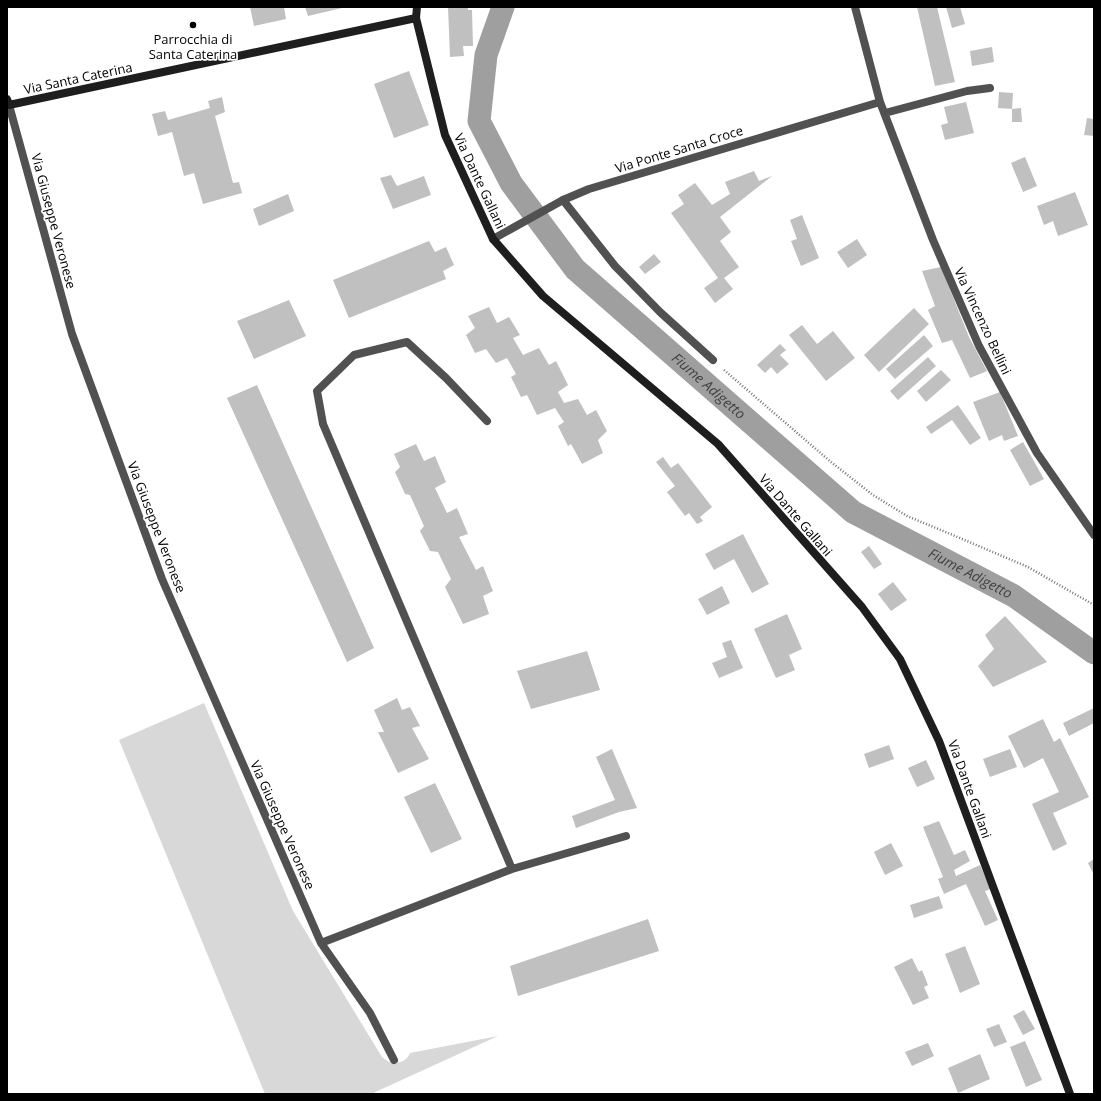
<svg xmlns="http://www.w3.org/2000/svg" width="1101" height="1101" viewBox="0 0 1101 1101" font-family="'Open Sans',sans-serif">
<style>
.green{fill:#d8d8d8}
.lines{fill:none;stroke-linecap:round;stroke-linejoin:round}
.canal{stroke:#9f9f9f;stroke-width:23}
.building{fill:#c0c0c0}
.path{stroke:#737373;stroke-width:2.5;stroke-dasharray:1 2;stroke-linecap:butt}
.lane{stroke:#515151;stroke-width:8}
.street{stroke:#515151;stroke-width:8}
.secondary{stroke:#1e1e1e;stroke-width:8}
.poi-dot{fill:#000;stroke:#fff;stroke-width:1.5}
.labels{text-anchor:middle;stroke-width:3.5;stroke-linejoin:round;paint-order:stroke}
.poi-label{font-size:13px;fill:#000;stroke:#fff}
.street-label{font-size:13px;fill:#000;stroke:#fff}
.water-label{font-size:14px;font-style:italic;fill:#404040;stroke:#fff}
</style>
<rect width="100%" height="100%" fill="#fff"/>
<path class="green" d="M204,703l89,208 89,146c9,9 23,8 28,-4l88,-17 -127,58h-106l-146,-354z"/>
<g class="lines">
<path class="canal" id="s1" d="M503,7l-17,48 -7,66 32,62 64,86 278,243 161,84 80,57"/>
</g>
<path class="building" d="M250,7h34l2,12 -32,7z
M305,7h37v1l-34,8z
M448,7h20v3h4l1,36h-10l1,10 -14,1z
M917,7h20l18,75 -20,4z
M946,7h14l5,17 -13,4z
M992,47l2,15 -22,4 -2,-15z
M409,71l20,54 -35,13 -20,-54z
M999,92l14,1 -1,16 -14,-1z
M222,97l3,15 -10,4 18,67 6,-1 3,11 -39,11 -9,-31 -10,3 -12,-44 -14,4 -6,-22 13,-3 3,9 42,-12 -2,-7z
M966,102l8,31 -29,7 -4,-15 7,-2 -4,-16z
M1021,108l1,14h-10v-13z
M1087,118l7,1v17l-10,-1z
M1025,157l12,29 -14,6 -12,-29z
M754,171l5,10 13,-5 -52,41 11,15 -11,9 19,26 -15,11 9,11 -18,14 -11,-15 14,-10 -47,-65 13,-9 -6,-9 17,-12 17,22 18,-11 -5,-12z
M391,175l6,11 27,-10 7,19 -38,14 -13,-31z
M1075,192l13,33 -30,11 -5,-15 -9,4 -7,-19z
M288,194l6,17 -35,15 -6,-17z
M802,215l17,43 -18,8 -10,-25 6,-2 -7,-19z
M857,239l10,16 -19,13 -11,-16z
M429,241l6,11 11,-5 8,18 -11,6 3,8 -97,39 -16,-38z
M654,254l7,8 -16,12 -6,-7z
M941,267l28,70 18,34 -17,7 -18,-38 -10,3 -14,-33 7,-4 -13,-35z
M289,300l17,36 -52,23 -17,-38z
M489,307l8,16 12,-6 11,18 -7,3 10,17 16,-7 10,17 7,-4 12,24 -10,7 6,11 14,-4 9,16 9,-5 11,21 -9,9 5,13 -21,11 -11,-20 -3,2 -10,-20 6,-4 -9,-14 -18,7 -10,-20 -6,2 -10,-20 5,-3 -9,-16 -11,5 -10,-14 -11,4 -9,-18 9,-7 -7,-12z
M914,308l15,16 -50,48 -15,-17z
M802,325l15,19 16,-13 22,27 -29,23 -37,-46z
M924,335l9,11 -38,33 -9,-10z
M780,344l6,6 -6,5 9,9 -12,10 -6,-7 -6,6 -8,-8z
M928,357l8,9 -38,34 -8,-9z
M941,370l10,10 -25,22 -9,-11z
M257,385l117,263 -27,14 -120,-264z
M1000,392l18,44 -14,5 -2,-6 -13,6 -16,-39z
M958,405l23,33 -11,7 -18,-25 -21,14 -5,-7z
M1023,442l21,37 -14,7 -20,-36z
M416,444l8,17 11,-5 11,26 -11,6 12,25 10,-5 11,26 -9,3 17,33 7,-4 10,25 -10,5 6,18 -26,10 -18,-37 6,-8 -13,-27 -8,-1 -10,-20 4,-5 -14,-31 -5,-1 -10,-22 5,-5 -6,-13z
M663,457l8,11 7,-5 34,44 -12,10 3,4 -6,3 -8,-11 -4,3 -18,-24 8,-6 -19,-24z
M743,534l26,50 -17,9 -18,-34 -20,11 -9,-16z
M869,546l13,18 -8,5 -13,-17z
M893,582l14,18 -16,11 -13,-17z
M722,586l8,17 -23,12 -9,-16z
M787,614l15,35 -13,6 6,15 -19,8 -22,-49z
M1005,616l42,46 -54,25 -15,-21 16,-17 -9,-14z
M731,640l12,28 -24,10 -7,-15 15,-6 -5,-14z
M587,651l13,39 -69,19 -14,-38z
M397,698l5,12 8,-3 10,19 -8,2 17,31 -31,14 -20,-41h6l-10,-22z
M1094,708v15l-25,13 -6,-13z
M1043,719l11,23 6,-4 29,59 -36,16 14,31 -14,7 -21,-47 27,-12 -16,-34 -19,10 -16,-32z
M889,745l5,14 -25,9 -5,-14z
M612,749l25,59 -18,4 -43,16 -4,-12 43,-16 -19,-43z
M1010,749l7,18 -27,10 -7,-18z
M926,760l9,19 -18,8 -9,-19z
M435,783l27,56 -31,14 -27,-56z
M939,821l15,34 11,-5 5,11 -16,9 2,6 24,-11 11,24 -6,2 13,29 -13,6 -19,-42 -22,10 -6,-15 5,-2 -20,-50z
M891,843l12,23 -18,9 -11,-23z
M1094,859v16l-6,-12z
M939,896l4,12 -29,10 -4,-13z
M648,919l11,32 -141,45 -8,-30z
M965,946l15,38 -20,9 -15,-39z
M912,958l7,14 3,-2 6,15 -4,2 5,11 -16,7 -19,-38z
M1024,1010l11,19 -12,6 -10,-19z
M999,1024l8,18 -13,5 -8,-18z
M1025,1041l17,39 -16,7 -16,-40z
M928,1043l6,13 -22,10 -7,-14z
M980,1054l10,25 -32,14 -10,-25z"/>
<g class="lines">
<path class="path" d="M724,370l107,92 42,33 34,21 41,17 80,34 66,38"/>
<path class="lane" d="M563,200l52,66 45,46 53,48"/>
<path class="street" d="M855,7l25,95 53,138 46,106 58,107 57,82
M9,105l63,229 90,245 159,364 49,70 24,47
M885,113l82,-22 23,-3
M493,239l70,-39 26,-11 291,-87
M487,421l-41,-43 -39,-36 -53,13 -37,36 6,33 189,445
M321,943l191,-74 114,-33"/>
<path class="secondary" d="M417,7l-1,11 29,117 48,104 50,57 175,148 144,163 38,52 39,82 131,353
M7,99l2,6 407,-87"/>
</g>
<circle class="poi-dot" cx="193" cy="25" r="4"/>
<g class="labels">
<g class="poi-label">
<text x="193" y="44">Parrocchia di<tspan x="193" dy="15">Santa Caterina</tspan></text>
</g>
<g class="street-label">
<text transform="translate(78 78) rotate(-12)" y="5">Via Santa Caterina</text>
<text transform="translate(679 149) rotate(-17)" y="5">Via Ponte Santa Croce</text>
<text transform="translate(480 181) rotate(65)" y="5">Via Dante Gallani</text>
<text transform="translate(54 221) rotate(75)" y="5">Via Giuseppe Veronese</text>
<text transform="translate(983 321) rotate(65)" y="5">Via Vincenzo Bellini</text>
<text transform="translate(796 515) rotate(49)" y="5">Via Dante Gallani</text>
<text transform="translate(157 527) rotate(69)" y="5">Via Giuseppe Veronese</text>
<text transform="translate(970 789) rotate(70)" y="5">Via Dante Gallani</text>
<text transform="translate(283 825) rotate(66)" y="5">Via Giuseppe Veronese</text>
</g>
<g class="water-label">
<text dy="5" stroke="none"><textPath href="#s1" startOffset="472">Fiume Adigetto</textPath></text>
<text dy="5" stroke="none"><textPath href="#s1" startOffset="796">Fiume Adigetto</textPath></text>
</g>
</g>
<rect width="1101" height="1101" fill="none" stroke="#000000" stroke-width="16"/>
</svg>
